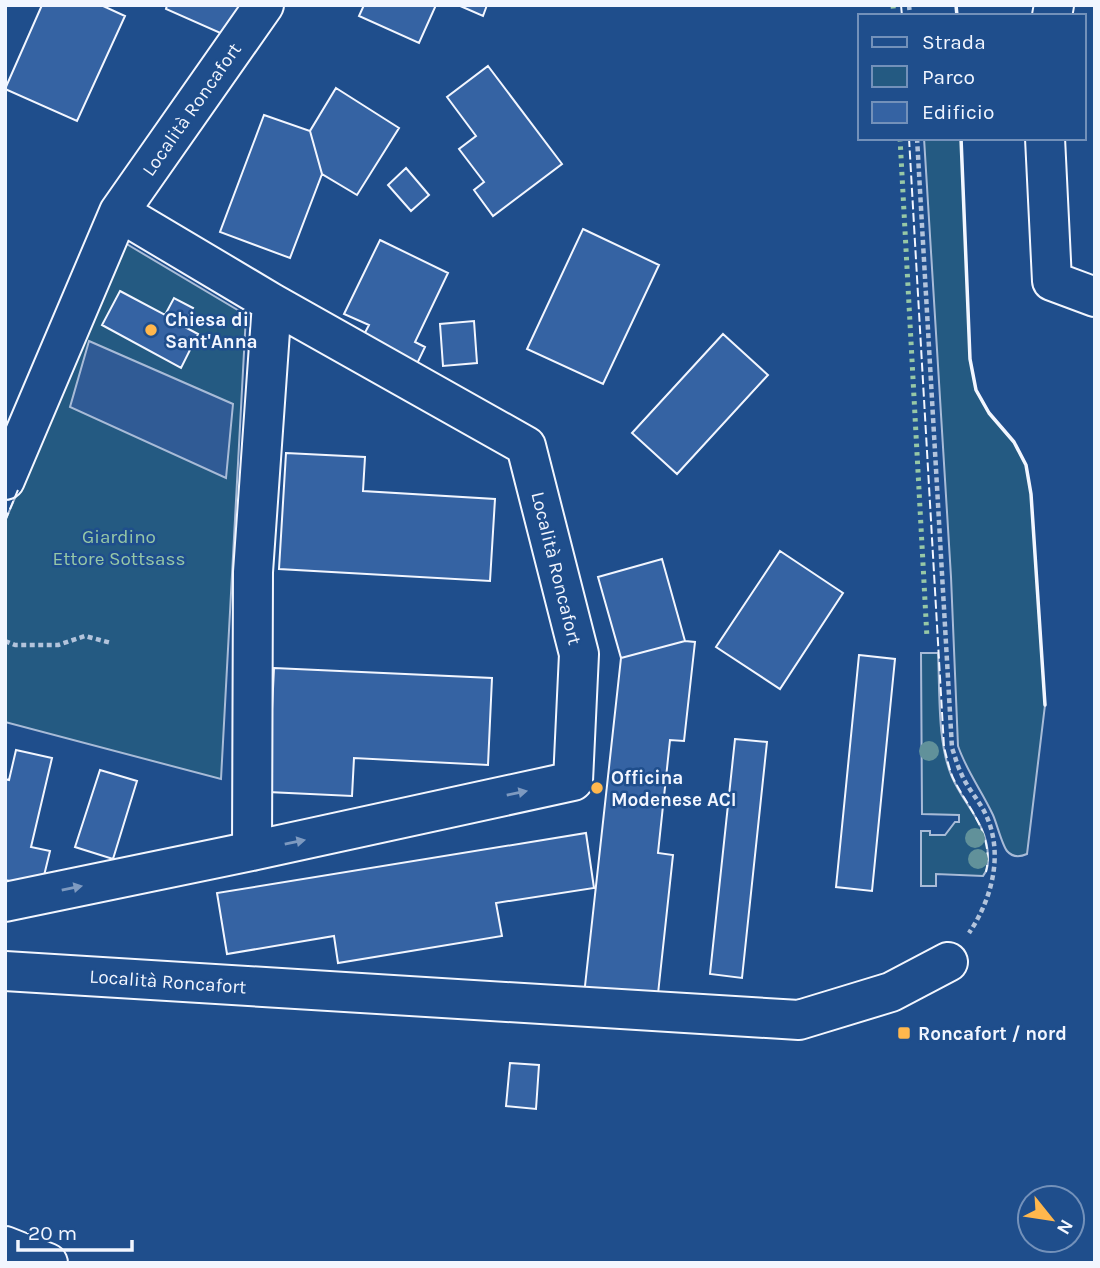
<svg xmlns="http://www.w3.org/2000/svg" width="1100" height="1268" viewBox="0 0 1100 1268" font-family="Karla,sans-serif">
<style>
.green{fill:#245a82;stroke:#a8bbd7;stroke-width:2}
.parking{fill:#305b95;stroke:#a8bbd7;stroke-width:2}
.building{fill:#3563a3;stroke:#f2f6ff;stroke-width:2}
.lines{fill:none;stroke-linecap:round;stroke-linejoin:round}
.minor-casing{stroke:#f2f6ff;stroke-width:42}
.path{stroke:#b3c4dc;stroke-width:4.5;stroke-dasharray:5 3.5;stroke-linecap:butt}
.minor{stroke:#1f4e8c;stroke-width:38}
.hedge{stroke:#97c8a6;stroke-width:5;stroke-dasharray:3.5 5;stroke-linecap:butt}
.fence{stroke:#f2f6ff;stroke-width:2;stroke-dasharray:9 3.5;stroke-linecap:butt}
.wall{stroke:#f2f6ff;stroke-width:3.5}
.tree{fill:#61919a}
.oneway{fill:#7e9ac0}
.poi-dot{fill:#ffb74d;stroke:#1f4e8c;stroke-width:2.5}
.labels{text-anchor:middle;stroke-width:5;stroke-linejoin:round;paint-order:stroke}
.street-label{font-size:19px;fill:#f2f6ff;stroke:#1f4e8c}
.poi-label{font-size:19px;font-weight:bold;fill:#f2f6ff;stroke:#1f4e8c;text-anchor:start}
.park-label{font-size:19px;fill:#97c8a6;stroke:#1f4e8c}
</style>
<rect width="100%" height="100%" fill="#1f4e8c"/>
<path class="green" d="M924,138h37l9,221 6,31 13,23 25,29 12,23 5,29 14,211 -18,149c-7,3 -14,4 -20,-3 -5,-6 -10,-27 -14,-36 -11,-24 -26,-43 -35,-69l-7,-169z
M125,243l121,72 -25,464 -216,-57v-201z
M921,653h17c2,38 -1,90 14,124 12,28 35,46 36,79 0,8 0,14 -5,20l-47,-2v12h-15v-55h9v4h15l10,-13h4v-7l-37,-1z"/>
<path class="parking" d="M89,341l144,63 -7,74 -156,-71z"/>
<path class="building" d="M42,5h59l24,11 -48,105 -72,-32z
M167,5h73l-13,31 -61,-27z
M364,5h72l-17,38 -60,-27z
M458,5h29l-4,11z
M488,66l74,98 -69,52 -19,-26 10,-8 -25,-33 17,-13 -29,-39z
M336,88l63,40 -42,67 -35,-21 -12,-43z
M264,115l46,16 12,43 -32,84 -70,-26z
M406,168l23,27 -18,16 -23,-26z
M583,229l76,36 -56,119 -76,-35z
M380,240l68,33 -33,69 10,5 -11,23 -55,-26 10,-19 -25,-11z
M120,291l45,24 9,-17 19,10 -10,18 15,8 -17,34 -79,-43z
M474,321l3,42 -34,3 -3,-42z
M723,334l45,41 -91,99 -45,-41z
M286,453l79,4 -2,34 132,8 -5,82 -211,-12z
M780,551l63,42 -63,96 -64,-42z
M662,559l23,82 -64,17 -23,-81z
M685,641l10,1 -11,99 -14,-1 -12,113 15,2 -16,148 -73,-8 37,-337z
M859,655l36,4 -23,232 -36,-4z
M274,668l218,10 -4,87 -134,-7 -2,38 -84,-4z
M735,739l32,3 -25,236 -32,-4z
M16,750l36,8 -21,89 19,4 -9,37 -36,-8v-101l4,1z
M100,770l37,11 -24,78 -38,-12z
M586,833l8,55 -98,15 6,33 -164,27 -4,-27 -107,18 -10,-61z
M510,1063l29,2 -3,44 -30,-3z"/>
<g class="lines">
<g class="minor-casing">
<path id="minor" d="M1052,16l2,-11
M1045,138l7,143 43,16
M5,480l114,-268 145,-207
M252,851l1,-279 19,-269
M5,902l247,-51 321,-70 6,-127 -53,-208 -254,-143 -153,-91
M5,971l794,49 92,-28 57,-30
M5,1246l43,17"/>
</g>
<path class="path" d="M909,5l1,11
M917,138l35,610c3,8 5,17 9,25 6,15 18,27 25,42 18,39 6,84 -17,118
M5,641l10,4h43l27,-9 26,7"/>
<use href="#minor" class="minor"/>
<path class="hedge" d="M893,5l1,11
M900,138l27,500"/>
<path class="fence" d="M901,5l1,11
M909,138l35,609c3,11 5,23 10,33 16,31 40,55 32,92
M5,521l13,-31"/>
<path class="wall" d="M956,5l1,11
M961,138l9,221 6,31 13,23 25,29 12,23 5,29 14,211"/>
</g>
<g class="tree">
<circle cx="929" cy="751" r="10"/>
<circle cx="975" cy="838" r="10"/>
<circle cx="978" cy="859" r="10"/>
</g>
<defs><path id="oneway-solid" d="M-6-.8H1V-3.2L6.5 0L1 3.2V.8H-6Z" transform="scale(1.75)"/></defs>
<g class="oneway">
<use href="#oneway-solid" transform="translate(517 793) rotate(-12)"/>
<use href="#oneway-solid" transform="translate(295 842) rotate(-12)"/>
<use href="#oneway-solid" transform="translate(72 888) rotate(-12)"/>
</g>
<g class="poi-dot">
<circle cx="151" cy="330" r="7"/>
<circle cx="597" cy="788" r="7"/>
<rect x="897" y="1026" width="14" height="14" rx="3.5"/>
</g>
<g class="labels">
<g class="street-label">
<text transform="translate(191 109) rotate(-55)" y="7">Località Roncafort</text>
<text transform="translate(557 568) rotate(76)" y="7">Località Roncafort</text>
<text transform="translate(168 981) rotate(4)" y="7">Località Roncafort</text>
</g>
<g class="poi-label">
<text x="165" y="326">Chiesa di<tspan x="165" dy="22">Sant'Anna</tspan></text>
<text x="611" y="784">Officina<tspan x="611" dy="22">Modenese ACI</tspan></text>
<text x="918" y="1040">Roncafort / nord</text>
</g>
<g class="park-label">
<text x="119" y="543">Giardino<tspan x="119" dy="22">Ettore Sottsass</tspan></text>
</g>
</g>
<rect width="1100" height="1268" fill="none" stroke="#f2f6ff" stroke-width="14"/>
<rect x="858" y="14" width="228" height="126" fill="#1f4e8c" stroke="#7391ba" stroke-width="2"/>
<rect x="872" y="37" width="35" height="10" fill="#1f4e8c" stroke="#7391ba" stroke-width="2"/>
<text x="922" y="49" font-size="21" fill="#f2f6ff">Strada</text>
<rect x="872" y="66" width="35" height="21" fill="#245a82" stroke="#7391ba" stroke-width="2"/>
<text x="922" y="84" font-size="21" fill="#f2f6ff">Parco</text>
<rect x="872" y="102" width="35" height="21" fill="#3563a3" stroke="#7391ba" stroke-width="2"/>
<text x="922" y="119" font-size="21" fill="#f2f6ff">Edificio</text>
<g transform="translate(1051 1219) rotate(120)"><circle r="33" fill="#1f4e8c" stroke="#7391ba" stroke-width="2"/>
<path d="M0-5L12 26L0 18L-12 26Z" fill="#ffb74d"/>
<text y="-10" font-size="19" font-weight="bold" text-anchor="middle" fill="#f2f6ff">N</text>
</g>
<path d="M18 1240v10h114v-10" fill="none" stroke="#f2f6ff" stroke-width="3.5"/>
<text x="28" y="1240" font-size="21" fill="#f2f6ff" stroke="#1f4e8c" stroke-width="5" paint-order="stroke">20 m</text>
</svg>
